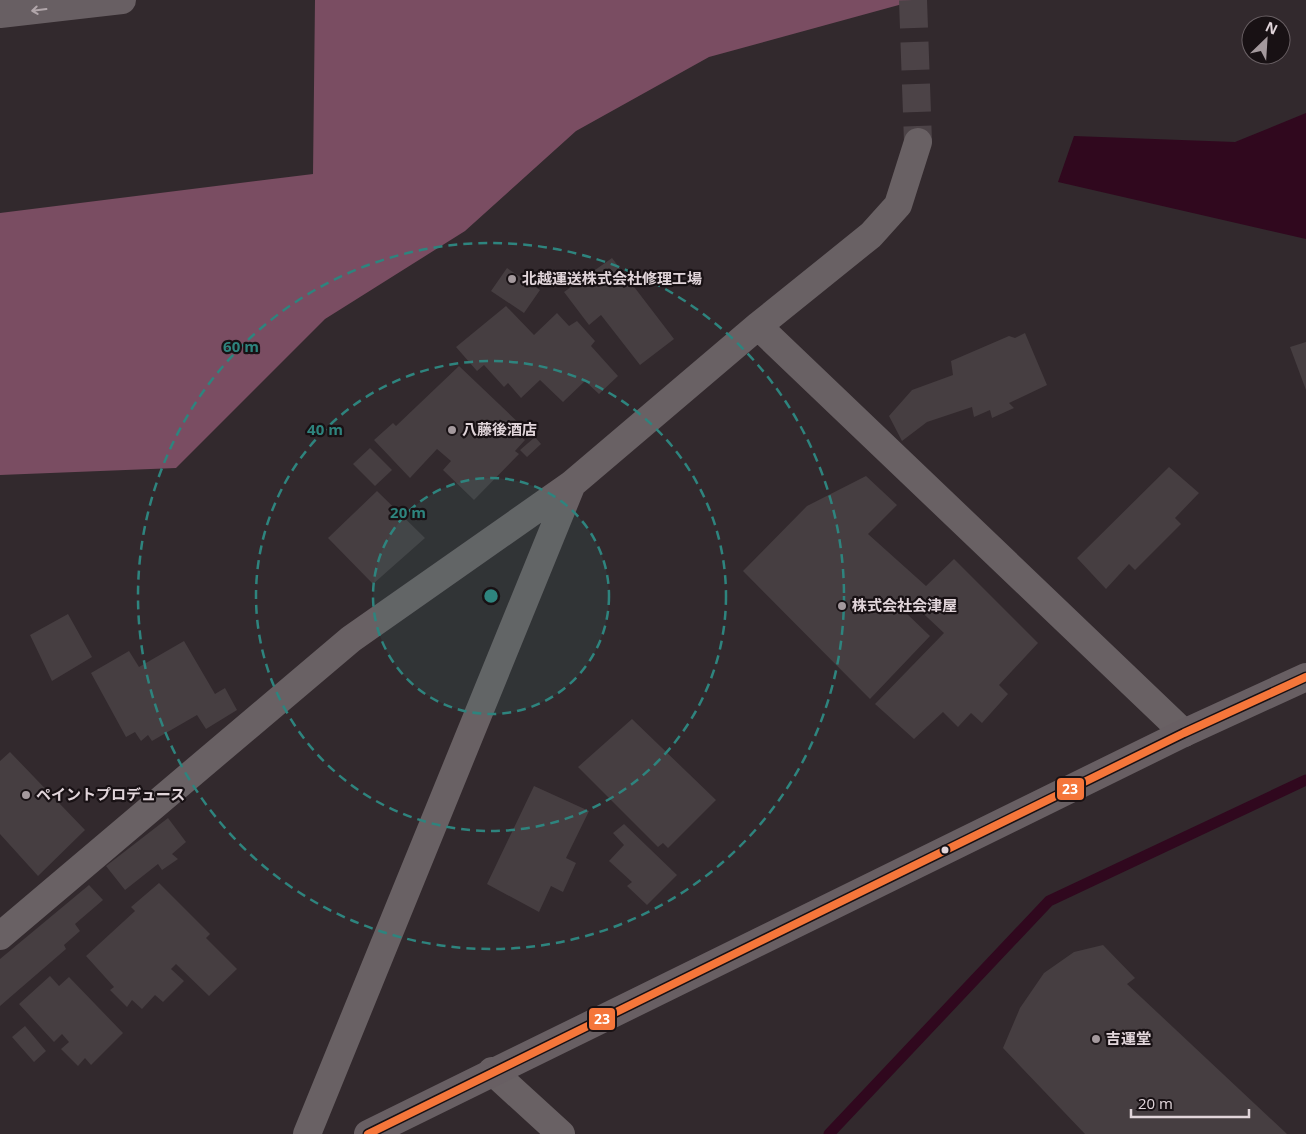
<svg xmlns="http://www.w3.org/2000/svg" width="1306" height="1134" viewBox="0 0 1306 1134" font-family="'Open Sans','Noto Sans JP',sans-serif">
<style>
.forest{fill:#7a4d62}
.water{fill:#30081e}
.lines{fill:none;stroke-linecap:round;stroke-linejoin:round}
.stream{stroke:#30081e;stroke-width:11}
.building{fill:#463e41}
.minor-tunnel{stroke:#4c4347;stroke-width:28;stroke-dasharray:28 14;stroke-linecap:butt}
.minor{stroke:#696164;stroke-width:28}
.highway{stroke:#685f63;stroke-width:28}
.bus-1-casing{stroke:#181114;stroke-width:11}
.bus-1{stroke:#f5763a;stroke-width:8}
.oneway{stroke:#b1a6aa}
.ring{fill:none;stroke:#2e847e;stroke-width:2.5;stroke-dasharray:9 6}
.poi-dot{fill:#a4999d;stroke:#181114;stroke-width:2}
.bus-dot{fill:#e1d5da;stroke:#181114;stroke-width:2}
.labels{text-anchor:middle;stroke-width:4.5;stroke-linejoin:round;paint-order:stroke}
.poi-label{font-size:15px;font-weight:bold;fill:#e1d5da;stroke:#181114;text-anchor:start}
.centre{fill:#2e847e;stroke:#181114;stroke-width:2.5}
.ring-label{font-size:15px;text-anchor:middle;font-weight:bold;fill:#2e847e;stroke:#181114;stroke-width:4.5;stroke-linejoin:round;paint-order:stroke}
.line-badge{stroke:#181114;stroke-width:2}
.badge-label{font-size:14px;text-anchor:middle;font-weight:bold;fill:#fff}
</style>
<rect width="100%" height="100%" fill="#32292d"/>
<path class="forest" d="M315,0h602l-208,57 -133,74 -111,100 -140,88 -149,149 -176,7v-262l313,-39z"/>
<path class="water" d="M1306,113v126l-248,-57 16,-46 161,6z"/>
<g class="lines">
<path class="stream" d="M829,1134l220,-233 257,-121"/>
</g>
<path class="building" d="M612,258l62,81 -34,26 -39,-50 -12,10 -25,-33z
M507,268l33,22 -16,23 -33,-22z
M506,306l28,29 23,-22 12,13 8,-5 18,20 -4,5 27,30 -19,18 -14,-13 -22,21 -23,-22 -19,18 -13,-15 -4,4 -20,-22 -7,6 -21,-24z
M1025,333l22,52 -38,18 5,5 -22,10 -2,-8 -16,7 -2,-10 -45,15 -25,19 -13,-25 23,-26 41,-15 -2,-14 58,-25 6,2z
M1306,342v48l-16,-43z
M459,366l64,61 -6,6 8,7 -10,11 4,3 -45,46 -31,-30 8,-9 -14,-12 -27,29 -36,-38 19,-17 3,3z
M535,437l6,7 -14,13 -7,-7z
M370,448l22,22 -17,16 -22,-22z
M1169,467l30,26 -24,25 6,6 -46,46 -6,-6 -23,25 -29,-31z
M866,476l31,29 -29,29 58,52 28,-27 84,84 -39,42 9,9 -26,29 -11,-10 -13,14 -15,-15 -29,27 -39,-35 69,-71 -33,-31 -8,8 27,26 -60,63 -127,-128 64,-65z
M377,491l48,47 -52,46 -45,-46z
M68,614l24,43 -40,24 -22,-46z
M184,641l31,53 10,-6 12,22 -31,19 -9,-14 -45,26 -4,-6 -7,6 -6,-9 -9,5 -35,-64 38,-22 10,16z
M632,719l84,81 -48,48 -5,-5 -5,4 -80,-80z
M10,752l75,78 -47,46 -38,-42v-73z
M534,786l55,25 -23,47 10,5 -13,29 -12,-6 -12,26 -52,-28z
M168,818l18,24 -14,12 6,5 -16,11 -4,-6 -33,26 -19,-24z
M624,824l53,51 -30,30 -20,-19 5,-4 -23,-21 15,-16 -11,-12z
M159,883l51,51 -4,4 31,31 -28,27 -33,-32 -5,5 13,12 -21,21 -8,-7 -13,14 -10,-9 -5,7 -17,-17 4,-3 -28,-31 49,-45 -4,-4z
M89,885l14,15 -28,24 5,7 -16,14 2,4 -66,57v-47z
M1103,945l32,33 -8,6 160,150h-202l-82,-86 17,-40 24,-35 30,-21z
M50,976l9,10 10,-9 54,56 -32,32 -6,-7 -7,8 -17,-17 8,-7 -7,-8 -8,8 -35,-38z
M25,1026l21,25 -12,11 -22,-25z"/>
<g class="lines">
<path class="minor-tunnel" d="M913,0l5,142"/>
<path class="minor" d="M758,326l426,407
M0,936l351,-297 221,-155 186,-158 113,-91 27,-30 20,-63
M492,1071l69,63
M307,1134l265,-650"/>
<path class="highway" d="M0,14l122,-14
M368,1134l816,-401 122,-56"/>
<g class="bus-1-casing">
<path id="bus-1" d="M368,1134l816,-401 122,-56"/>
</g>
<use href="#bus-1" class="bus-1"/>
</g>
<defs><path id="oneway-shaft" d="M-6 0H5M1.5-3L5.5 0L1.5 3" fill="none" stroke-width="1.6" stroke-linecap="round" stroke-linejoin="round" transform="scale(1.25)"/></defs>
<use class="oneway" href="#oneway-shaft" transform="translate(39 10) rotate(173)"/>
<circle cx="491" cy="596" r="118" fill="#2e847e" fill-opacity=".12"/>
<g class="ring">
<circle cx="491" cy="596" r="118"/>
<circle cx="491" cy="596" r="235"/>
<circle cx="491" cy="596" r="353"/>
</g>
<g class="poi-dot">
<circle cx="512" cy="279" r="5"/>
<circle cx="452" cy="430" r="5"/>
<circle cx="842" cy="606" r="5"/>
<circle cx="26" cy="795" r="5"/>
<circle cx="1096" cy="1039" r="5"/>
</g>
<circle class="bus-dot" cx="945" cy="850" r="4.5"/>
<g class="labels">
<g class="poi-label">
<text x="522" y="284">北越運送株式会社修理工場</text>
<text x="462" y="435">八藤後酒店</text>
<text x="852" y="611">株式会社会津屋</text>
<text x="36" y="800">ペイントプロデュース</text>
<text x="1106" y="1044">吉運堂</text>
</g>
</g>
<circle cx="491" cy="596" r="8" class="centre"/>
<g class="ring-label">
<text x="241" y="352">60 m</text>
<text x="325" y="435">40 m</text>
<text x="408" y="518">20 m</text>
</g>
<g class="line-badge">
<rect x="1056" y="777" width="29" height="24" rx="5" fill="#f5763a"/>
<rect x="588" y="1007" width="28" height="24" rx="5" fill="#f5763a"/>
</g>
<g class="badge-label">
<text x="1070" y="794">23</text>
<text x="602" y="1024">23</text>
</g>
<g transform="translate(1266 40) rotate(25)"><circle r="24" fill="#181114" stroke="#685f63"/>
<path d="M0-4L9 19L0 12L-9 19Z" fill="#a4999d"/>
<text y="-8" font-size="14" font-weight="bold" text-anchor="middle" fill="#e1d5da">N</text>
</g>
<path d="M1131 1109v8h118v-8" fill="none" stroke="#e1d5da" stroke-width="2.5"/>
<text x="1138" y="1109" font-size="15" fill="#e1d5da" stroke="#181114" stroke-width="4" paint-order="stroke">20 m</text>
</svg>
